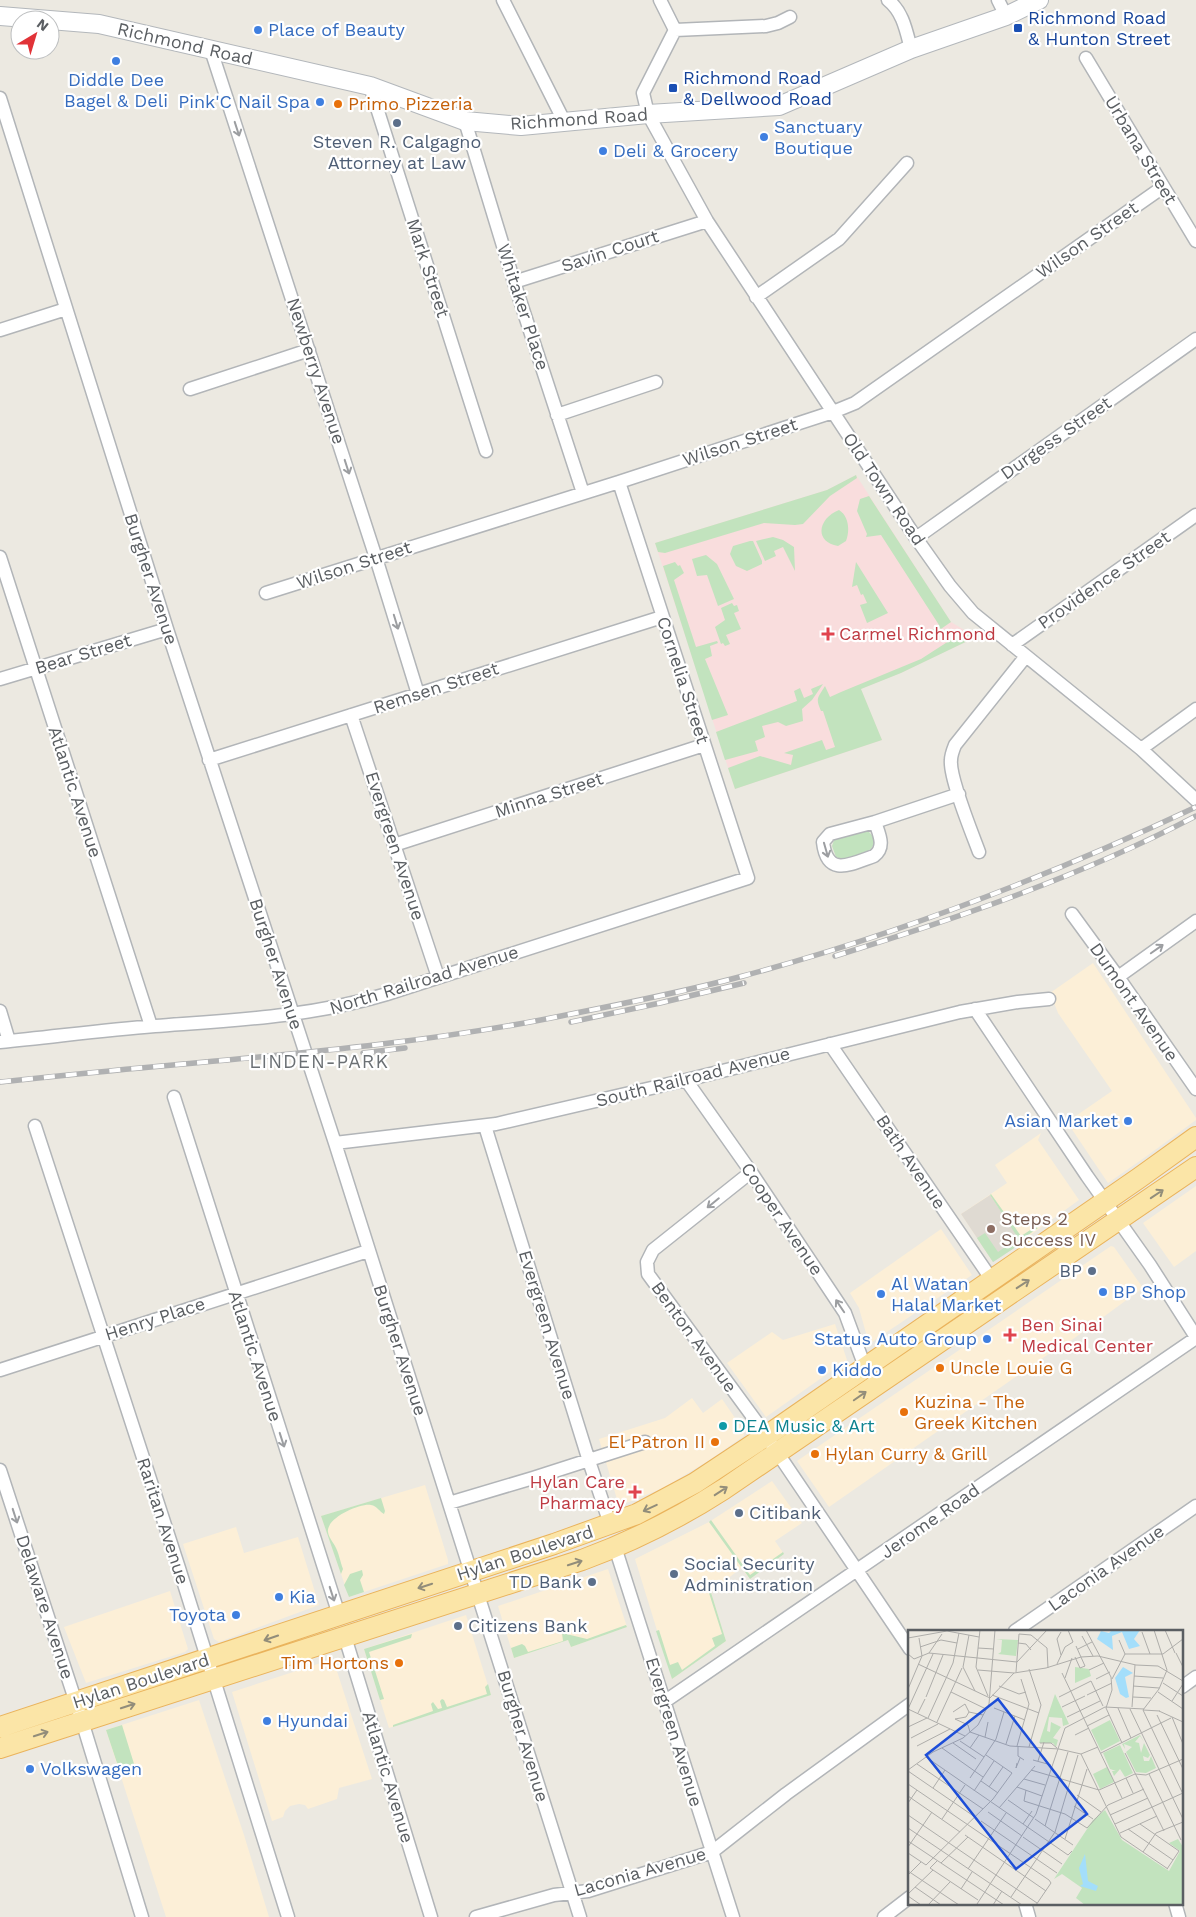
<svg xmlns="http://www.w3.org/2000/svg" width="1196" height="1917" viewBox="0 0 1196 1917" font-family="'Work Sans',sans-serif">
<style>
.commercial{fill:#fcefd7}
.education{fill:#dfdad2}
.medical{fill:#f9dddd}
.green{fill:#c2e3be}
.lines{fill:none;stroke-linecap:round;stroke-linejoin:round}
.minor-casing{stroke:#b2b5b8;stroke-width:15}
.secondary-casing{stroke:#b3b7bb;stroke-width:20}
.primary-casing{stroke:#eab35c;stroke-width:22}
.minor{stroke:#fff;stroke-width:12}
.secondary{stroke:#fff;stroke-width:18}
.primary{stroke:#fbe5a7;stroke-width:20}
.rail-casing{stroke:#b0b1b2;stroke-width:5.5}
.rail{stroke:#fff;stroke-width:4;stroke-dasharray:11;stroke-linecap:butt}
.oneway{stroke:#9c9ea1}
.oneway2{stroke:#928d7a}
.transit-dot{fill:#1a4fb4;stroke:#fff;stroke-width:2}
.shop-dot{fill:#3f7fe0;stroke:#fff;stroke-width:2}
.food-dot{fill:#e8710a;stroke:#fff;stroke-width:2}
.service-dot{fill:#5c6f8a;stroke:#fff;stroke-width:2}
.health-dot{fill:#e0444e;stroke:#fff;stroke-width:2}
.education-dot{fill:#8d6e63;stroke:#fff;stroke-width:2}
.culture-dot{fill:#0f9aa8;stroke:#fff;stroke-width:2}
.labels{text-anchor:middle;stroke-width:4.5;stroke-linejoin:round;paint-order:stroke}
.transit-label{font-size:18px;fill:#164399;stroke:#fff;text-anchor:start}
.shop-label{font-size:18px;fill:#366cbe;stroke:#fff;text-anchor:start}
.street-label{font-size:18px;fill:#5a5e62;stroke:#fff}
.food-label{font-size:18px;fill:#c56008;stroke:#fff;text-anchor:start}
.service-label{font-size:18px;fill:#4e5e75;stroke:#fff;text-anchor:start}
.health-label{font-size:18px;fill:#be3a42;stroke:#fff;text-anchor:start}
.education-label{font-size:18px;fill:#785e54;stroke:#fff;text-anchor:start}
.culture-label{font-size:18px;fill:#0d838f;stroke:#fff;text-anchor:start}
.neighbourhood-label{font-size:19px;letter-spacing:1px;fill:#6b7074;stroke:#fff}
.inset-road{fill:none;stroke:#aeadaa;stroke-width:1}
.view{fill:#1d4ed8;fill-opacity:0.15;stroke:#1d4ed8;stroke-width:2.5}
.inset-edge{fill:none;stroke:#5a5e62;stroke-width:2.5}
</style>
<rect width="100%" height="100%" fill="#ece9e1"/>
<path class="commercial" d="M1093,963l103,155v2l-52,38 -36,25 -41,-61 45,-31 -54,-78 -8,-20z
M1041,1133l-3,7 41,60 -86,62 -32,-48 46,-31 -12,-18z
M1196,1186v65l-22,16 -31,-44z
M941,1229l31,46 -103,69 -10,-36 -9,-15z
M1111,1246l3,1 29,41 -78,57 -2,-1 -234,163 -32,-46z
M835,1324l12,36 -81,57 -39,-54 45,-31 11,8z
M692,1398l11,15 19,-14 22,32v5l-36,25 -45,27 -44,18 -20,-67 66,-21z
M772,1481l30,42 -27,18 9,13 -34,25 -9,-11 -30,24 15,49 -54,38 -37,-120 74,-37z
M425,1485l23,75v4l-99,33 -28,-81z
M236,1527l8,26 54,-16 21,68 -100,37 -5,-3 -31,-95z
M608,1569l19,58 -56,20 -3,-7 -54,18 -16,-52z
M170,1591l18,58 -3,3 -99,31 -22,-56z
M466,1615l25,80 -102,33 -25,-79z
M333,1659l39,120 -33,9 -2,11 -29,10 -3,-4 -6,-1 -9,2 -5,5 -2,6 -11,4 -40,-129z
M199,1700l45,135 25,82h-103l-60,-187z"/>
<path class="education" d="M990,1195l32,48 -29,19 -32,-48z"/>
<path class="medical" d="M856,475l95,147 25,15 -75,36 -40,16 21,51 -147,49 -80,-246 172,-53z"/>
<path class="green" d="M856,475l1,3 -27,18 -27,28 -8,1 -31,-2 -99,30 -7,-1 -3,-9 172,-53z
M869,496l82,126 -16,11h-3l-1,-2 8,-6 -58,-90 -15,2 1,-3 -10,-23 3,-12z
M839,510c10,6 11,21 7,31l-8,5c-26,-5 -18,-29 1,-36z
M773,537l10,3 11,7 1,24 -12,-24 -9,4 2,5 -11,5 -9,-20z
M750,541h3l9,20v3l-15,7 -11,-5 -6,-12 3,-8z
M706,555l11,9 17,35 -16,7 -11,-31 -10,1 -5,-17z
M675,562l3,4 2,-1 4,8 -10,7 22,67 21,-6 1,2 -8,3 2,10 -7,3 23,56 -16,5 -49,-154z
M856,562l32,51 -21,10 -7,-18 7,-2 -4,-9 -2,1 -4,-10 -5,2z
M732,603l2,3 3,-1 2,6 -5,2 7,16 -15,6 4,9 -5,2 -2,-3 -2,1 -6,-17 10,-7 -4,-12z
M966,630l10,7 -75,36 -40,16 21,51 -147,49 -7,-21 32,-12 31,9 2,-10 -9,-2 38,-13 4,10 9,-3 -12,-36h-2c-6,-13 -3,-13 4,-25l5,11 11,-5 80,-33z
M823,684l-11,16 -10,9 1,12 -17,5 -8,-4 -16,4 3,11 -10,4 3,10 -33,9 -9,-28 81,-31 -3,-10 6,-3 4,10 9,-4 -2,-5z
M866,830c26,17 -17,35 -30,27l-4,-11 2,-6z
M991,1194l30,42 14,-9 3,1 -17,12 1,3 -29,19 -16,-24 8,-5 13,19 20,-14 -28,-43z
M381,1498l4,13 -1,3c-4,-2 -7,-8 -13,-9 -11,-2 -45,13 -43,27 1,6 5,10 7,14 4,7 5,15 8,23l-2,5 -20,-58z
M711,1520l39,55 33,-23 1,2 -34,25 -41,-57z
M362,1570l1,5 -3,5 4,12 -15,5 -5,-12 6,-11z
M709,1586l17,55 -54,38 -16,-48 3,-1 11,35 8,-3 4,8 33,-24 -3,-8 10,-4 -13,-41 -4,-6z
M626,1625l1,2 -56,20 -3,-7 -54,18 -3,-10 11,-4 3,2 3,6 35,-11 -1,-8 25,6z
M412,1634l-1,4 -42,14 15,47 -4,1 -16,-51z
M488,1684l3,11 -98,32v-2l40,-14 -2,-7 2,-2 5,7 4,-1 -2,-7 2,-2 2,1 3,7 40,-13 -2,-7z
M122,1725l13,42 -15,5 -14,-42z"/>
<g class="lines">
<g class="minor-casing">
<path id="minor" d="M503,0l62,123
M660,0l15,30
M888,0c15,12 18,30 23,49
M998,0l8,16
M675,30l-32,63 5,21 59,107 209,317 34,48 23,27 168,136 55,51
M675,30l91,-4 12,-3 12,-6
M211,50l165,508 42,136
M1086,58l110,183
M370,86l116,365
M0,98l167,531 168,514 245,774
M465,121l49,161 69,211
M514,282l193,-61
M756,297l83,-58 68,-76
M0,330l66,-21
M190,389l119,-39
M557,415l99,-33
M916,538l280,-199
M0,557l151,469
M266,593l353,-111 214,-70 22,-9 308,-216
M1012,645l184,-130
M0,679l167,-50
M351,715l87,262
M1141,749l55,-40
M209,760l453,-143
M875,822c4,12 11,25 -1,34 -23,8 -47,22 -51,-14l7,-8 45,-12 84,-28
M394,845l310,-100
M979,852c-7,-19 -30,-75 -28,-92 0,-5 2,-10 4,-15l71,-89
M1072,914l46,63 78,112
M1118,977l78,-56
M975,1009l112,167 63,89 46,72
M0,1011l9,30
M0,1042c52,-5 103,-12 155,-16 80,-6 155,-9 232,-32l361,-116 -129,-396
M830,1044l162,236
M686,1080l65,92 94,141 20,54
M174,1097l165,518
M35,1126l144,442 109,349
M485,1126l104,335 21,63
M335,1143l161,-19 190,-44 274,-68 58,-10 31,-3
M751,1172l-98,78 -6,12 1,12 110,150 152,225
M0,1370l368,-119
M0,1470l82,251 60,196
M449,1503l84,-25 112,-36
M615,1547l118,370
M1015,1631l181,-125
M345,1637l86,280
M1182,1687l14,-10
M664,1702l532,-364
M1025,1903l4,14
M1175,1903l4,14
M476,1917l78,-22 34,-4 124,-39 74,-58 124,-90
M884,1917l26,-20"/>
</g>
<g class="secondary-casing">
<path id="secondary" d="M0,16l99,8 271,62 95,35 56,5 127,-12 131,-8 132,-57 95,-33 33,-16"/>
</g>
<g class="primary-casing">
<path id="primary" d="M0,1727l554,-183 83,-30 58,-31 80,-53 364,-252 57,-41
M0,1748l582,-188c49,-18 97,-42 142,-71l472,-322"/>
</g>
<use href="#minor" class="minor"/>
<use href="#secondary" class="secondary"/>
<use href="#primary" class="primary"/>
<g class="rail-casing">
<path id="rail" d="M835,956c123,-38 247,-80 361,-140
M571,1022l89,-19 84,-20
M363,1053l42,-5
M0,1082c58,-6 115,-12 173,-17 130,-12 260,-23 388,-49 61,-12 122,-24 182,-40 156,-42 307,-100 453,-169"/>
</g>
<use href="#rail" class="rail"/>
</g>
<defs><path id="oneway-shaft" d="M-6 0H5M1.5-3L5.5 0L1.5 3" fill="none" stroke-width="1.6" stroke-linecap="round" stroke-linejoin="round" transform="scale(1.25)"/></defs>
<g class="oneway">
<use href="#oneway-shaft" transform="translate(237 129) rotate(72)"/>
<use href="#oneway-shaft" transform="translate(347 467) rotate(72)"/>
<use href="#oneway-shaft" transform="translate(396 622) rotate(73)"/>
<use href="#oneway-shaft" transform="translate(826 850) rotate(74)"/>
<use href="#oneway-shaft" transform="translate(1157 949) rotate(-35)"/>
<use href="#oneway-shaft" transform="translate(713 1203) rotate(141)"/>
<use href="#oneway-shaft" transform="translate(840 1306) rotate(-124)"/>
<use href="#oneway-shaft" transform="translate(282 1440) rotate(72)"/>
<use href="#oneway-shaft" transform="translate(15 1516) rotate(72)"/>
<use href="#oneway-shaft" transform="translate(332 1594) rotate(72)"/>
</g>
<g class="oneway2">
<use href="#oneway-shaft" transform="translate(1157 1194) rotate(-34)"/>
<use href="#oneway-shaft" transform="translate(1023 1284) rotate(-33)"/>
<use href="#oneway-shaft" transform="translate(860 1396) rotate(-35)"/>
<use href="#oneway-shaft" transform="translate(721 1491) rotate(-33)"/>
<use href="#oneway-shaft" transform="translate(650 1508) rotate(155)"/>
<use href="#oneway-shaft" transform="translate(575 1563) rotate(-18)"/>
<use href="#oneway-shaft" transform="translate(425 1586) rotate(162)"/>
<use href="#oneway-shaft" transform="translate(271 1638) rotate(161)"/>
<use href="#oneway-shaft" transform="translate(128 1706) rotate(-18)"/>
<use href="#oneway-shaft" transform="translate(41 1734) rotate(-18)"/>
</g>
<g class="transit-dot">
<rect x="1013" y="23" width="10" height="10" rx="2.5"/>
<rect x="668" y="83" width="10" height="10" rx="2.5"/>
</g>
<g class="shop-dot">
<circle cx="258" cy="30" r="5"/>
<circle cx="116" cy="61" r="5"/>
<circle cx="320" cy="102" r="5"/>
<circle cx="764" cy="137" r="5"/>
<circle cx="603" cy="151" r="5"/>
<circle cx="1128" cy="1121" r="5"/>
<circle cx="1103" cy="1292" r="5"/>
<circle cx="881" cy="1294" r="5"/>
<circle cx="987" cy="1339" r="5"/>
<circle cx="822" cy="1370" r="5"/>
<circle cx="279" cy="1597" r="5"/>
<circle cx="236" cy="1615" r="5"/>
<circle cx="267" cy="1721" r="5"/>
<circle cx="30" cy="1769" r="5"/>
</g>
<g class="food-dot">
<circle cx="338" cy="104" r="5"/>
<circle cx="940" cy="1368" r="5"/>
<circle cx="904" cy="1412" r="5"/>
<circle cx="715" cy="1442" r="5"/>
<circle cx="815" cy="1454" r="5"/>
<circle cx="399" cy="1663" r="5"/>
</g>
<g class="service-dot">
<circle cx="397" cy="123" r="5"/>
<circle cx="1092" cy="1271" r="5"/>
<circle cx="739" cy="1513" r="5"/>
<circle cx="674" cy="1574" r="5"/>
<circle cx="592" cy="1582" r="5"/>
<circle cx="458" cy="1626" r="5"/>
</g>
<g class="health-dot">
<path d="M825.5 626.5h5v5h5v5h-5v5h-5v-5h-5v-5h5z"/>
<path d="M1007.5 1327.5h5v5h5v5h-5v5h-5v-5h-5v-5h5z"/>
<path d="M632.5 1484.5h5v5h5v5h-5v5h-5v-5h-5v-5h5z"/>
</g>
<circle class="education-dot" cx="991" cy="1229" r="5"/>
<circle class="culture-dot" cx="723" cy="1426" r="5"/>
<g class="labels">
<g class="transit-label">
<text x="1028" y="24">Richmond Road<tspan x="1028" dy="21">&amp; Hunton Street</tspan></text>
<text x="683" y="84">Richmond Road<tspan x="683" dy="21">&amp; Dellwood Road</tspan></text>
</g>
<g class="shop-label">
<text x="268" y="36">Place of Beauty</text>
<text x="116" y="86" text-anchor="middle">Diddle Dee<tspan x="116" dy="21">Bagel &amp; Deli</tspan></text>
<text x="310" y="108" text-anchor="end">Pink'C Nail Spa</text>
<text x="774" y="133">Sanctuary<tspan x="774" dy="21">Boutique</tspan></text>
<text x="613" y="157">Deli &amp; Grocery</text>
<text x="1118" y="1127" text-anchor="end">Asian Market</text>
<text x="891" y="1290">Al Watan<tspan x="891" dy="21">Halal Market</tspan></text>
<text x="1113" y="1298">BP Shop</text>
<text x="977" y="1345" text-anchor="end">Status Auto Group</text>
<text x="832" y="1376">Kiddo</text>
<text x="289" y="1603">Kia</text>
<text x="226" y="1621" text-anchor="end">Toyota</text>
<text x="277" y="1727">Hyundai</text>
<text x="40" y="1775">Volkswagen</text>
</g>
<g class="street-label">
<text transform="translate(185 44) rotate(13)" y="6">Richmond Road</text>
<text transform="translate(579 119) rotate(-4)" y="6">Richmond Road</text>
<text transform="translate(1141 150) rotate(59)" y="6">Urbana Street</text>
<text transform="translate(1087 240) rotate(-35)" y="6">Wilson Street</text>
<text transform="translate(610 251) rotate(-18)" y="6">Savin Court</text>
<text transform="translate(428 268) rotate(72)" y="6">Mark Street</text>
<text transform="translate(523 307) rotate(72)" y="6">Whitaker Place</text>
<text transform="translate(316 371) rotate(72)" y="6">Newberry Avenue</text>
<text transform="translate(1056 438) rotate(-35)" y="6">Durgess Street</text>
<text transform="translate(740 442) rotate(-18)" y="6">Wilson Street</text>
<text transform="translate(884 489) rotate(56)" y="6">Old Town Road</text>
<text transform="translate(354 565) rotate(-18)" y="6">Wilson Street</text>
<text transform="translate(151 579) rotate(72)" y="6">Burgher Avenue</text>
<text transform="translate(1104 580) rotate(-35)" y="6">Providence Street</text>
<text transform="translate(83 654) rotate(-17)" y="6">Bear Street</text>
<text transform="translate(683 680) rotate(72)" y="6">Cornelia Street</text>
<text transform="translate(436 688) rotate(-18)" y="6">Remsen Street</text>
<text transform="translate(75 792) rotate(72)" y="6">Atlantic Avenue</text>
<text transform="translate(549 795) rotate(-18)" y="6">Minna Street</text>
<text transform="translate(395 846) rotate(72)" y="6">Evergreen Avenue</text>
<text transform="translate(276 964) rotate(72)" y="6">Burgher Avenue</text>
<text transform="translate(424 980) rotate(-17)" y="6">North Railroad Avenue</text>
<text transform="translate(1134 1002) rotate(55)" y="6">Dumont Avenue</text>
<text transform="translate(693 1077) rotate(-14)" y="6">South Railroad Avenue</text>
<text transform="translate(911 1162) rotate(56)" y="6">Bath Avenue</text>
<text transform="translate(782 1219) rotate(56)" y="6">Cooper Avenue</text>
<text transform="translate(155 1319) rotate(-18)" y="6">Henry Place</text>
<text transform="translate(547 1325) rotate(73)" y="6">Evergreen Avenue</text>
<text transform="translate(694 1337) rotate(54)" y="6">Benton Avenue</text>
<text transform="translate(400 1350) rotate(72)" y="6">Burgher Avenue</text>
<text transform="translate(255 1356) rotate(72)" y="6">Atlantic Avenue</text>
<text transform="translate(163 1521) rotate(72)" y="6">Raritan Avenue</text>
<text transform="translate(930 1521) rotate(-35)" y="6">Jerome Road</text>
<text transform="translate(525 1553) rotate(-18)" y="6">Hylan Boulevard</text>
<text transform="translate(1106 1568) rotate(-35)" y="6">Laconia Avenue</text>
<text transform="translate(45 1607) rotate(72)" y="6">Delaware Avenue</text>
<text transform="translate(141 1681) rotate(-18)" y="6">Hylan Boulevard</text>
<text transform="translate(674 1732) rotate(73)" y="6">Evergreen Avenue</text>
<text transform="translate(523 1736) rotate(73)" y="6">Burgher Avenue</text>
<text transform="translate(388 1777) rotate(73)" y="6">Atlantic Avenue</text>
<text transform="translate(640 1872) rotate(-16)" y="6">Laconia Avenue</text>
</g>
<g class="food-label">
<text x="348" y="110">Primo Pizzeria</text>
<text x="950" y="1374">Uncle Louie G</text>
<text x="914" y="1408">Kuzina - The<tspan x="914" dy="21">Greek Kitchen</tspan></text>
<text x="705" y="1448" text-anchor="end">El Patron II</text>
<text x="825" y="1460">Hylan Curry &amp; Grill</text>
<text x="389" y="1669" text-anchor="end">Tim Hortons</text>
</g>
<g class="service-label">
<text x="397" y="148" text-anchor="middle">Steven R. Calgagno<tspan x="397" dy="21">Attorney at Law</tspan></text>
<text x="1082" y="1277" text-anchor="end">BP</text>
<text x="749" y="1519">Citibank</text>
<text x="684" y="1570">Social Security<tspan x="684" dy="21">Administration</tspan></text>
<text x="582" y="1588" text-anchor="end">TD Bank</text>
<text x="468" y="1632">Citizens Bank</text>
</g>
<g class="health-label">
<text x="839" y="640">Carmel Richmond</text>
<text x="1021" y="1331">Ben Sinai<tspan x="1021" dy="21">Medical Center</tspan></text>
<text x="625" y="1488" text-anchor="end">Hylan Care<tspan x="625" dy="21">Pharmacy</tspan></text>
</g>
<g class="education-label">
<text x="1001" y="1225">Steps 2<tspan x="1001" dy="21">Success IV</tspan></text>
</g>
<g class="culture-label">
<text x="733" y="1432">DEA Music &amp; Art</text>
</g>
<g class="neighbourhood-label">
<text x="319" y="1068">LINDEN-PARK</text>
</g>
</g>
<g transform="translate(908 1630)">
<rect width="275" height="275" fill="#ece9e1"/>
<path d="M88,9l22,1 -2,16 -18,-2 3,-2 1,-12zM167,37l14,2 2,7 -16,7zM147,64l14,30 -6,2 -1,-8 -13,-1 -2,14 3,1 1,-10 10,5 -8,11 5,2 -2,7 -3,-4h-14zM202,90l10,21 -19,10 -10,-21zM232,105l4,7 -4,-6 -5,6 4,1 2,10 3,-10 6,12 -2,3 -5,-2 1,5h5l2,-5 5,12 -10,5 -10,-1 -10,-20 6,-5 -8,-3 1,5 -3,-5zM212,115l13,28 -8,4 -5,-8 -6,7 -2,-5h4l-6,-2 -7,-16zM199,137l7,15 -14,7 -7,-15zM197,180l17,30 47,31 11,-20 -11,-8 9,-4 5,8v58h-98l-9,-7 6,-10 -20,-14 -8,5 39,-59z" fill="#c2e3be"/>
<path d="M204,0h28l-6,9 6,7 -11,3 -7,-17 -10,4 1,14 -16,-11 4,-8 8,2zM215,37l10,6 -8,4 4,20 -3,1 -6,-4 -5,-16zM177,224l3,27 10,5 -2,5 -16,-5 3,-2 -4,-16z" fill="#a3defb"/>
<path class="inset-road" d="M72,0l-4,37 12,29M178,0l25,47 1,13 -6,18M257,0l10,23M234,2l8,22M61,5l-6,32 12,24M174,6l11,20M0,8l39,-7 32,6M211,10l6,14M110,13l8,1 5,6M12,17l21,-7 16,3M70,18l16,1M170,19l14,-7M21,23l13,-19M268,23l7,14M0,24l6,5 15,-6 88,9 30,-32M217,24h38l20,-15M153,25l-4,-16 4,-7M167,27l5,11 5,-2 -9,-20M10,34l72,34 24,-25 32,-5 35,-11 17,-1 38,9 22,1 25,15M149,34l8,-17 8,-5 -5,-12M70,40l36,3M181,40l15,-7M108,42l3,-38 12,1 16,13 1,20M154,43l60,125M226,46l29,2M157,48l7,-20M188,49l14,-7M204,49l13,-25M255,53l20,13M91,56l20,8 7,-2M225,56l26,2M0,59l14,-33 -3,-18M43,62l35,17M250,62l25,17M84,65l47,18M179,65l25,-12M18,67l17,-42M151,67l32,-16 12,25M225,67l18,1M264,71l11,-17M154,77l23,-11M224,77l3,-42M86,78l31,12M198,78l16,35M210,78l13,30M0,79l57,27M0,79l25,-55M222,79l53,110M235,80l16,-21 8,-19 -13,-40M251,81l24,11M252,81l-17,-1 40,84M45,82l12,-8 4,8M10,83l7,-14M75,85l-14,-3 -3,5 -11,2 13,6 2,7 40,14 49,3 22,5M249,85l26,54M159,87l33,-16M264,87l11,27M20,88l25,-55 6,-30M29,92l25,-54M179,96l22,-11M0,97l19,-9M167,105l14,-7M77,107l3,-15M3,108l27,-14M52,111l24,16M45,113l23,16M132,113h11l6,5M98,114l9,-28M9,116l33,-17M109,116l12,-42 -8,-25M110,116v10l6,4M121,117l12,-42 -12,-36M34,118l41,29M62,118l9,-13M193,123l70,-35M217,123l39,78M173,124l40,83 47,32M173,124l17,-7M18,127l142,98 4,-4M125,130l18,5M130,131l6,-19M109,133l-1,5 4,-10M9,134l66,45M0,140l25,-18 30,-14 15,-13 11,-21 6,-74M123,140l68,20 36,-16 11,1 37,-16M0,141l67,46M241,144l32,66M62,148l26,-39 8,-27M218,148l7,15M116,149l21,6M73,151l17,12M0,154l141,96 2,3 -15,22M81,157l14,-20M109,157l25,9M25,158l12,-18M118,160l-2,11 41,13 22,14 21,-23 36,-16M66,161l20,-30M169,165l24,17M0,166l52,36M100,170l26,18M0,173l9,-13M166,176l19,13M91,178l36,-42M80,182l34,24M0,185l129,88M202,185l38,-17M34,189l23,-34M127,189l38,26M73,191l76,52M115,194l9,-13M207,194l68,-31M232,194l39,27 -12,18M137,196l23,-74M0,198l114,77M220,199l45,31M212,203l37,-17M57,205l81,56M115,207l39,27M157,209l22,-70M0,211l96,64M0,217l24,-35M235,222l13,-19 27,-11M0,223l18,12 67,-66 19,-26 -26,-18M29,231l-7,7 48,32M33,233l27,-26M60,239l38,-56M0,241l51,34M0,245l13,-13M7,257l26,18M53,259l11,-17M0,264l25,-24M0,266l13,9M103,267l44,-65 23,-77M69,274l59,-90 29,-86 40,-21 39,2M20,275l22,-23M85,275l9,-14"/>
<path class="view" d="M90,69l89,115 -71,55 -90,-114z"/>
<rect width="275" height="275" class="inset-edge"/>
</g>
<g transform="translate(35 35) rotate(38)"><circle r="24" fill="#ffffff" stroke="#bdbfc0"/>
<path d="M0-4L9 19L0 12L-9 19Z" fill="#e13338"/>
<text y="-8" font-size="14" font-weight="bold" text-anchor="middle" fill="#5a5e62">N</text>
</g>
</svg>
